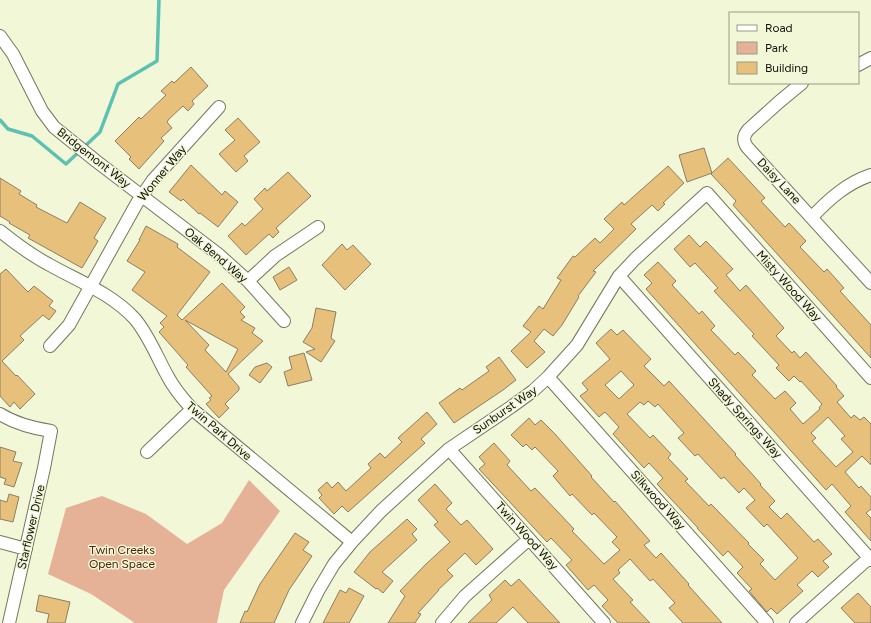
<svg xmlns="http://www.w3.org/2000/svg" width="871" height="623" viewBox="0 0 871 623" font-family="Figtree,sans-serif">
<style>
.green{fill:#e5b298}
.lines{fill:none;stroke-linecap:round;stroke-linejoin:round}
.stream{stroke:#5cc1b1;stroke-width:3.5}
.building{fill:#e7c17c;stroke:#8c7e64;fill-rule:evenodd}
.minor-casing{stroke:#74785c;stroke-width:14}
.minor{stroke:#fff;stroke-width:12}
.labels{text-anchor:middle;stroke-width:3;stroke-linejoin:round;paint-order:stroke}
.street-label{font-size:12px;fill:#101107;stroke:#f2f7d8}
.park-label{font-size:12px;fill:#4e2205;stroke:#f2f7d8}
</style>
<rect width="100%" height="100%" fill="#f2f7d8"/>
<path class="green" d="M249,480l31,31 -56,79 -7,33h-83l-2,-2 -41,-27 -43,-20 18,-66 36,-12 44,18 41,30 35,-21z"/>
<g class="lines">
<path class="stream" d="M0,120l8,9 24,7 34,28 34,-32 18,-48 39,-23 2,-61"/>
</g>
<path class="building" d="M191,67l17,19 -16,15 2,3 -6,7 -5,-5 -14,13 -2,3 5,6 -11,10 3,3 -25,28 -10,-10 2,-2 -16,-16 24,-24 2,2 25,-24 -5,-4 11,-10 2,2z
M238,118l22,24 -16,14 4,5 -12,11 -17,-18 16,-14 -10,-10z
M704,148l8,25 16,-15 37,40 -4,3 24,26 4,-4 17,18 -6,6 24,25 3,-3 17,19 -4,3 31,34v33l-138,-153 3,-4 -25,-27 1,-1 -25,9 -8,-27z
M191,165l31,30 3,-4 13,11 -20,25 -18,-14 -1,1 -16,-15 -2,2 -12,-9z
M668,166l16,17 -21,20 2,1 -7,7 -6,-6 -21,19 5,5 -43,42 3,1 -18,24 1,1 -17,28 -9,11 -9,-7 -10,12 11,11 -18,16 -16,-17 20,-19 -8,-6 16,-20 4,3 18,-29 -4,-2 16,-22 2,1 20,-19 5,5 14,-14 -10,-10 18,-17 2,3z
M288,172l23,24 -35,32 3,4 -6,6 -4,-4 -23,21 -18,-19 14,-13 3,3 18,-17 -9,-10 11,-11 2,3z
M0,178l21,13 -2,3 18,11 -1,2 27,14 4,2 13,-21 26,16 -12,20 4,3 -16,27 -54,-30 2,-3 -21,-12 1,-1 -10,-6z
M146,226l32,18 -1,3 33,25 -33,43 5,5 40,-37 23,24 -5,5 5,5 -4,3 14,8 -3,5 11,8 -35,33 11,13v3l-14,14 4,4 -10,10 -13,-14 5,-4 -2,-2 3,-2 -26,-29 2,-2 -29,-33 5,-5 -4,-4 7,-7 -35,-26 13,-18 -18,-11 13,-21h-1zM185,320l53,29 -12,23 -21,-22 4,-5z
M689,235l11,12 6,-6 27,28 -7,6 14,16 6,-6 38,43 -8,8 16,17 2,-2 6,7 6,-6 31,34 -1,1 8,9 -7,6 14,16 3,-3 6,5 4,-3 7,7v41l-9,-9 -17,16 14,16 2,-2 10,11v12l-5,4 5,5v23l-26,-29 6,-6 -19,-22 -6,6 -180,-201 6,-6 -8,-8 14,-13 18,19 -4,4 27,29 3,-3 13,15 -4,4 24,25 3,-3 18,19 -4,4 23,24 10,-8 11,12 -6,6 13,15 17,-15 -1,-1 3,-4 -21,-23 -1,1 -6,-6 -5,5 -13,-13 3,-3 -27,-29 2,-2 -40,-43 4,-3 -23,-25 -5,4 -16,-18zM828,417l17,19 -4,3 12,13 -17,15 -24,-26 4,-3 -5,-5z
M342,244l5,6 6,-5 18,19 -26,26 -23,-25z
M289,267l8,13 -17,10 -7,-13z
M6,269l22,23 6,-6 19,15 -4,5 7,5 -7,9 -6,-5 -23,21 4,4 -22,21 14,15 1,-1 18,19 -15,15 -6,-7 -4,5 -10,-11v-122z
M316,308l20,4 -5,26 4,3 -14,21 -15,-10 9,-3 -12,-7 9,-14z
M611,329l6,6 6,-5 28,29 -7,7 20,20 5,-5 67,73 -1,1 26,29 -1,1 15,16 -6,6 12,12 6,-6 27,29 4,-3 14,15 -9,7 6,6 -11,10 -6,-6 -15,14 6,6 -26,23 -6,-6 -4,4 -18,-21 3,-2 -15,-16 6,-6 -15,-16 -5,5 -26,-28h1l-41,-44 6,-6 -14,-15 -5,5 -31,-34 6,-7 -14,-15 -6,5 -19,-21 8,-6 -6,-7 28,-24 -14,-16zM621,371l13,14 -15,14 -14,-14zM648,401l7,6 3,-3 26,29 -6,5 17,18 3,-2 23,25 3,-2 15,16 5,-5 11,12 -9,8 18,19 3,-3 31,34 -23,22 -15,-16 4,-4 -16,-16 1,-1 -38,-39 -2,2 -24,-25 3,-2 -20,-21 3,-4 -18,-19 -3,3 -23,-24 13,-12 4,3z
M304,353l8,27 -24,6 -4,-14 8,-3 -3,-12z
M499,357l17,23 -13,10 -49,33 -15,-20 21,-15 2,2 27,-19 -3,-4z
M267,363l5,4 -12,16 -11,-8 6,-8z
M427,412l10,12 -16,15 4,4 -77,69 -6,-6 -8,8 -15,-16 3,-3 -4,-5 9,-8 5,6 6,-6 8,9 25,-23 -3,-4 12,-11 5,5 17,-16 -4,-4z
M529,418l6,7 6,-5 14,14 37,42 -1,1 23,25 1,-1 35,40 -6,4 12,13 5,-5 28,31 -1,1 34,38h-39l-14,-15 6,-5 -22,-24 -3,2 -20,-22 -12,11 2,3 -7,6 20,21 -3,2 20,21h-32l-16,-17 6,-6 -14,-15 -6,5 -22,-25 6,-5 -21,-22 -4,4 -68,-73 6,-5 -6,-7 15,-14 16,18 -3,4 24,26 4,-3 22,23 17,18 -2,2 32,33 16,-14 -8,-8 5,-5 -23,-24 -2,2 -20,-21 -2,2 -17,-20 5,-5 -23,-24 -3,3 -6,-6 -3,3 -12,-12z
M0,447l16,5 -3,9 9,2 -8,24 -10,-3 2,-5 -6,-2z
M435,484l17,19 -6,6 15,16 6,-5 26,29 -17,16 -11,-12 -18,17 6,6 -15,14h1l-21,23 3,1 -6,9h-27l17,-27 -5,-5 25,-26 25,-23 -16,-17 4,-3 -20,-22z
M9,494l10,3 -6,25 -13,-3v-19l7,2z
M407,519l10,10 -5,5 5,6 -35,32 11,9 -10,12 -6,-5 -1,1 -22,-17 16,-20z
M295,533l14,9 -6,8 9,6 -23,34 -15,33h-34l5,-12 2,1 13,-28z
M519,579l41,44h-32l-15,-16 -17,16h-28l24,-23 -3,-5 16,-15 6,6z
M349,588l15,8 -15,27h-26l17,-33 6,3z
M858,593l13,14v16h-16l-14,-15z
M39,595l31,7 -5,21h-18l2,-9 -13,-3z"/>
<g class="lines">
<g class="minor-casing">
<path id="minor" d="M0,36l13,18 29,57 12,16 42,34 122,93 30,27 36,40
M858,65l13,-7
M802,83l-23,19 -31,28c-5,6 -5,11 -1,17l124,136
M812,217c17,-18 35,-34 59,-42
M0,231c15,12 31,24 48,33 30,17 63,29 87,55 14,17 21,36 32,56 6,12 15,23 25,34l160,133
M619,276l252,284
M248,281l27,-25 43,-29
M50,346l19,-21 68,-122 16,-23 66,-73
M548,377l219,246
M0,414c16,10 32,14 51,17l-7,37 -35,155
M449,449l155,174
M147,452l45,-43
M0,542l26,7
M302,623l16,-32 16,-27 18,-22 29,-31 68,-62 62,-42 22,-16 15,-14 29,-32 42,-69 16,-17 72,-66 164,185
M442,623l23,-27 64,-57
M796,623l73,-65"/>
</g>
<use href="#minor" class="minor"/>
</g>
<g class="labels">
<g class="street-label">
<text transform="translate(94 158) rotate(38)" y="4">Bridgemont Way</text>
<text transform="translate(162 173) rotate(-51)" y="4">Wonner Way</text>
<text transform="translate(779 181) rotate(47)" y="4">Daisy Lane</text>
<text transform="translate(216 255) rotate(40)" y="4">Oak Bend Way</text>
<text transform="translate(789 286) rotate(48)" y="4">Misty Wood Way</text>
<text transform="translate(505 410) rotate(-35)" y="4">Sunburst Way</text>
<text transform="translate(745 418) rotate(48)" y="4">Shady Springs Way</text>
<text transform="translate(219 431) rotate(41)" y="4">Twin Park Drive</text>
<text transform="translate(658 500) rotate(48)" y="4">Silkwood Way</text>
<text transform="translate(31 527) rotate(-77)" y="4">Starflower Drive</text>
<text transform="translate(527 536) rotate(48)" y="4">Twin Wood Way</text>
</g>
<g class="park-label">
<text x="122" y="554">Twin Creeks<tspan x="122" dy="14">Open Space</tspan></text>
</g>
</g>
<rect x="729" y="12" width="130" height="72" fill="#f2f7d8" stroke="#989b84"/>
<rect x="737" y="25" width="20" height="6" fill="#ffffff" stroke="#989b84"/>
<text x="765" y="32" font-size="12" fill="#101107">Road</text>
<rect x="737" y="42" width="20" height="12" fill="#e5b298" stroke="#989b84"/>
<text x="765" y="52" font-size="12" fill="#101107">Park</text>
<rect x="737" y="62" width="20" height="12" fill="#e7c17c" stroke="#989b84"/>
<text x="765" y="72" font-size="12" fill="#101107">Building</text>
</svg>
